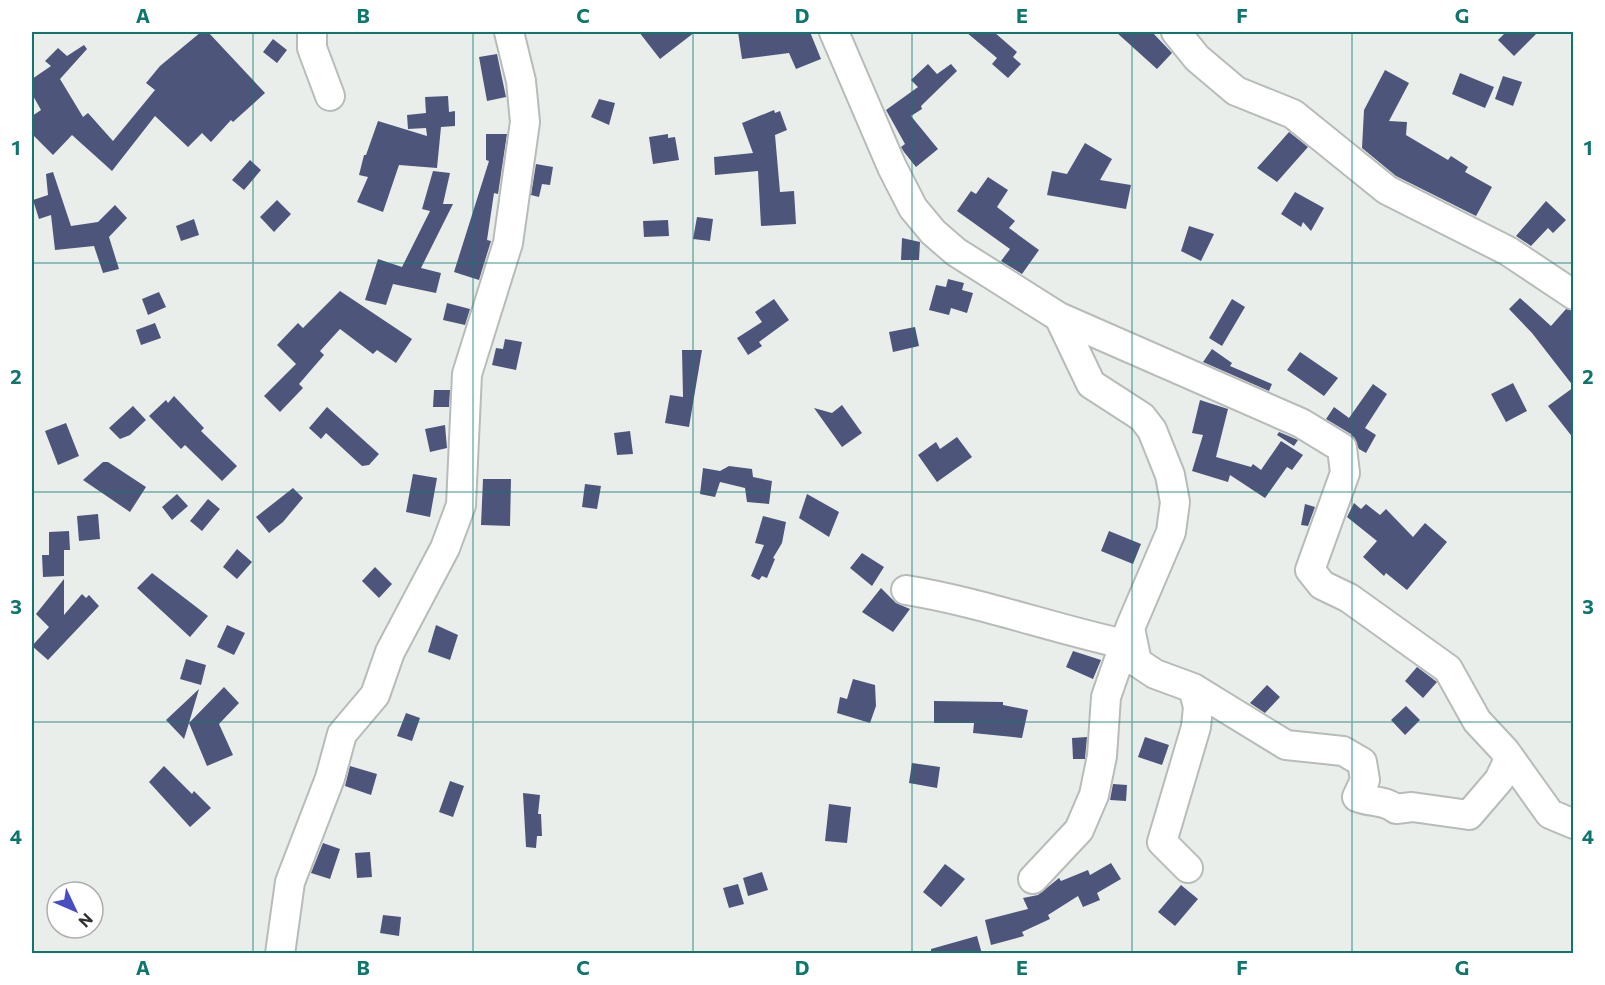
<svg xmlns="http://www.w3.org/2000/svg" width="1605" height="985" viewBox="0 0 1605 985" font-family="Commissioner,sans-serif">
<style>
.building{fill:#4e557b}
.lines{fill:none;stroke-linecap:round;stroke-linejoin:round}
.minor-casing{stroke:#b7bcb8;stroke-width:32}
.minor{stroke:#fff;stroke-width:28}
.grid{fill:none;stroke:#0f766e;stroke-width:1.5;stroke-opacity:0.55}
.neatline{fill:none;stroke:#0f766e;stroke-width:2}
.grid-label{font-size:20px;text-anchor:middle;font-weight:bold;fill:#0f766e}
</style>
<rect width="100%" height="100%" fill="#eaeeea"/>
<path class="building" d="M201,32h7l57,61 -32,29 -2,-2 -20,22 -9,-9 -14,14 -33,-31 -43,55 -40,-36 -19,20 -21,-21v-18l9,-6 -9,-16v-15l19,-13 -6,-5 13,-13 9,8 17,-11 3,4 -27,30 23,38 5,-4 25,28 42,-51 -9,-7 14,-17z
M639,32h56l-35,27z
M738,32h72l11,27 -25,10 -7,-16 -47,6z
M966,32h28l23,20 -4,5 8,7 -13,14 -16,-14 5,-6z
M1116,32h36l20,21 -15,16z
M1506,32h32l-24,24 -16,-16z
M273,39l14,11 -10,13 -14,-11z
M497,54l9,43 -19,4 -8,-44z
M928,64l9,10 14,-10 6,7 -36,35 1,3 -11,7 27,33 -22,18 -12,-15 -3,-5 4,-3 -19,-34 32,-23 -7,-7z
M1385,70l24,13 -20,38 18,1 -1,13 42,25 3,-4 17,11 -3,5 27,15 -16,29 -80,-40 -34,-28 2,-38z
M1460,73l34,14 -9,21 -33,-14z
M1503,76l19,6 -9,24 -18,-7z
M448,96l1,16 6,-1v15l-14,1 -4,41 -38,-3 -16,47 -26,-10 11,-25 -9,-2 5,-20h2l12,-34 49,15 -1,-8 -18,1 -1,-14 19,-2 -1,-16z
M599,99l16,4 -6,22 -18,-8z
M774,110l1,3 5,-2 7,19 -12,5 5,57 14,-1 2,33 -35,2 -3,-55 -43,4 -1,-18 39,-4 -11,-30z
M1289,132l19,15 -31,35 -20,-14z
M486,134h21l-9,60 -4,-1 -7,47 4,1 -12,39 -25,-8 35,-111 -3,-1z
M668,134v4l7,-1 4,23 -26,4 -4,-27z
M1085,143l27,16 -12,21 31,5 -5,24 -79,-14 5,-24 15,3z
M250,160l11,10 -17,20 -12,-10z
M536,164l17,3 -3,18 -8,-1 -3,13 -8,-2z
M433,171l17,2 -7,31h10l-32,64 20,5 -5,20 -43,-9 -7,21 -21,-5 13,-41 24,8 28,-56 -8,-2z
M53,172l18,54 27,-4 17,-17 12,13 -18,19 10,32 -16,4 -9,-27 -39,4 -4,-35 -12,4 -6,-19 15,-5 -2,-21z
M988,177l20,13 -11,17 18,14 -6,7 30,22 -17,24 -21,-13 9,-12 -53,-38 14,-20 5,3z
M1295,192l29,16 -13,23 -8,-9 -2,5 -20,-13z
M277,200l14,14 -17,18 -14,-15z
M1546,201l20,19 -13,13 -5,-5 -17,18 -15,-10z
M697,217l16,2 -3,22 -17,-2z
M194,219l5,16 -18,6 -5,-15z
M668,220l1,16 -25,1 -1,-16z
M1189,226l25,8 -13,27 -20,-10z
M902,238l18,4 -1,18h-18z
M948,279l16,4 -2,7 11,3 -6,20 -16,-5 -2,7 -20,-5 7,-25 10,2z
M340,291l72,48 -16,24 -19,-13 -4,4 -33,-25 -20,22 4,4 -25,29 4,4 -23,24 -16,-16 32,-32 -19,-19 21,-22 5,5z
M159,292l7,15 -18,8 -6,-16z
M1520,298l31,28 15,-17 8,2v76l-42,-54 -23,-24z
M774,299l15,21 -30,22 3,4 -14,9 -11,-17 25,-16 -7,-10z
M1232,299l13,8 -23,39 -13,-8z
M447,303l23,6 -5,16 -22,-5z
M155,323l6,15 -20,7 -5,-15z
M915,327l4,19 -26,6 -4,-20z
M505,339l17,3 -6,28 -24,-5 4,-17 7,1z
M1212,349l20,14 -2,3 42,18 -3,7 -66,-29z
M682,350h20l-13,77 -24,-4 5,-28 13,2z
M1300,352l38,26 -14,18 -37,-26z
M1513,383l14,28 -21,11 -15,-28z
M1373,384l14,10 -22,34 11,7 -10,18 -7,-4 -8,-15 -25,-15 8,-12 15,11z
M1574,387v52l-26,-33z
M434,390h16l-1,17h-16z
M174,396l30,32 -3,3 36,35 -15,15 -37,-36 -4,4 -32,-33 17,-16 2,3z
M1200,400l28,9 -12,48 35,10 2,-3 8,6 20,-29 22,14 -11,15 -5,-3 -22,31 -35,-23 -2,7 -36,-11 11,-36 -11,-2z
M842,405l20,28 -20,14 -28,-39 18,5z
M133,406l13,14 -16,15 -10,4 -11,-11z
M327,407l52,47 -10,11 -7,1 -36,-33 -5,6 -12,-11z
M66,423l13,33 -21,9 -13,-34z
M445,425l2,23 -17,4 -5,-23z
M630,431l3,23 -16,1 -3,-22z
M1279,432l19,8 -4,6 -17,-11z
M957,437l15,20 -35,25 -19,-27 18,-13 4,7z
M103,462h5l38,25 -16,25 -47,-32z
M729,466l23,3 1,8 19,4 -3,23 -22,-2 -2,-14 -25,-6 -5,15 -15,-3 3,-26 17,3z
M413,474l24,4 -7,39 -24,-5z
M483,479h28l-1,47 -29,-1z
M585,484l16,2 -4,23 -15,-2z
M293,488l10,10 -20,24 -14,11 -13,-16z
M177,494l11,12 -16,14 -10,-13z
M807,494l32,18 -10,25 -30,-19z
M208,499l12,10 -18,22 -12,-10z
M1354,503l7,6 5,-5 14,11 6,-6 27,28 12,-14 22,19 -40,48 -21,-17 -2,3 -21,-19 14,-16 -30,-24z
M1305,504l10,3 -7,19 -7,-1z
M98,514l2,25 -21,2 -2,-25z
M763,516l23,6 -4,21 -9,15 2,1 -8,19 -5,-2 -3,4 -8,-4 13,-31 -9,-2z
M69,531l1,19h-6v26l-21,1 -1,-22h7v-23z
M1109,531l32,13 -8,20 -32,-13z
M237,549l15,13 -15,17 -14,-12z
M862,553l22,14 -12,19 -22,-18z
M375,567l17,17 -13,14 -17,-17z
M152,573l56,43 -18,21 -53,-49z
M64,579v36l18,-21 4,4 3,-3 10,11 -51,54 -16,-14 17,-19 -13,-13z
M881,588l15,15 14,6 -17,23 -31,-20z
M227,625l18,8 -11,22 -17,-8z
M436,625l22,10 -8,25 -22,-8z
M1073,651l28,9 -8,19 -27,-12z
M186,659l20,6 -5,20 -21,-6z
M1417,667l20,15 -14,16 -18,-17z
M853,679l22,6 1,21 -6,17 -33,-10 3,-16 7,2z
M1267,685l13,12 -15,16 -15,-10z
M224,687l15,16 -20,21 14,31 -26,11 -18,-43 -5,16 -18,-19 33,-31 -10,34z
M934,701l69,1v3l25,5 -6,28 -49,-5 1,-10h-40z
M1406,706l14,14 -15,15 -14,-15z
M406,713l14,5 -8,23 -15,-5z
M1087,737l-2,22h-12l-1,-21z
M1145,737l24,8 -7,20 -24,-8z
M912,763l28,4 -3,21 -28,-5z
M164,766l28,28 2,-3 17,17 -21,19 -41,-45z
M350,766l27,8 -6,21 -26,-9z
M450,781l14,5 -11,31 -14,-5z
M1113,784l14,1 -1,16 -16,-1z
M523,793l17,2 -2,19h3l1,22h-5l-1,12 -10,-1z
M829,804l22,3 -4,36 -22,-2z
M323,843l17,6 -10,30 -19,-6z
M370,852l2,25 -15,1 -2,-25z
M1111,863l10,16 -24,14 3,7 -17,7 -5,-11 -30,19 2,4 -28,13 2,4 -33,9 -6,-25 43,-11 -5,-11 15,-3 21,-17 2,3 27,-11 2,5z
M945,864l20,15 -24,28 -18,-15z
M762,872l6,18 -20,6 -5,-18z
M738,884l6,20 -15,4 -6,-20z
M1181,885l17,14 -23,27 -17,-14z
M383,915l18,2 -2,19 -19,-3z
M977,936l5,18h-51v-5z"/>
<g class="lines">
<g class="minor-casing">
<path id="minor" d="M312,32v16l18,48
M834,32l58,135 21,41 20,24 23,20 103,65 242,106 41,25 3,25 -35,97 12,15 27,13 99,71 29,52 28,30 45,63 24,10
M1176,32l21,26 39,33 57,23 94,76 121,61 66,44
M906,590c74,12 145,38 218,54
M1130,628l7,34 18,12 38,14 93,57 57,6 19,11 3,18 -8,17c14,6 26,2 39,12l16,-2 57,8 30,-35 9,-19 -3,-10
M1188,868l-26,-26 34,-115 2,-20 -5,-19
M1033,879l46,-49 15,-35 8,-39 4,-59 24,-69 41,-96 4,-30 -5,-27 -18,-45 -10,-13 -51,-33 -32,-67
M280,954l10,-72 40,-104 12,-44 33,-39 15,-43 55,-104 16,-43 6,-131 41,-131 17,-121 -4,-41 -12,-49"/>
</g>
<use href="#minor" class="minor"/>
</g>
<path class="grid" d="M253,32v922M473,32v922M693,32v922M912,32v922M1132,32v922M1352,32v922M32,263h1542M32,492h1542M32,722h1542"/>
<rect width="1605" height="985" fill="none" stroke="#ffffff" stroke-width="66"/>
<g transform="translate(75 910) rotate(134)"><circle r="28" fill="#ffffff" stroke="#adaead" stroke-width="1.5"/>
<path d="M0-4.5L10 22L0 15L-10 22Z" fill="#494dc3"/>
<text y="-9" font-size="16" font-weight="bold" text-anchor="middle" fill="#323432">N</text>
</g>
<rect x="33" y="33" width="1539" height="919" class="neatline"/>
<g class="grid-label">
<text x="143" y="23">A</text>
<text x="363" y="23">B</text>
<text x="583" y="23">C</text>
<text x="802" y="23">D</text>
<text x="1022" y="23">E</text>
<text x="1242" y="23">F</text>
<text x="1462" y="23">G</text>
<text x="16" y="155">1</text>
<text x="1588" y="155">1</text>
<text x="16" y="384">2</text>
<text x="1588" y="384">2</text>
<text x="16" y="614">3</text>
<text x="1588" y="614">3</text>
<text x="16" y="844">4</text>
<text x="1588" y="844">4</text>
<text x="143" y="975">A</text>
<text x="363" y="975">B</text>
<text x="583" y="975">C</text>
<text x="802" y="975">D</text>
<text x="1022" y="975">E</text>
<text x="1242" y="975">F</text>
<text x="1462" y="975">G</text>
</g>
</svg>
